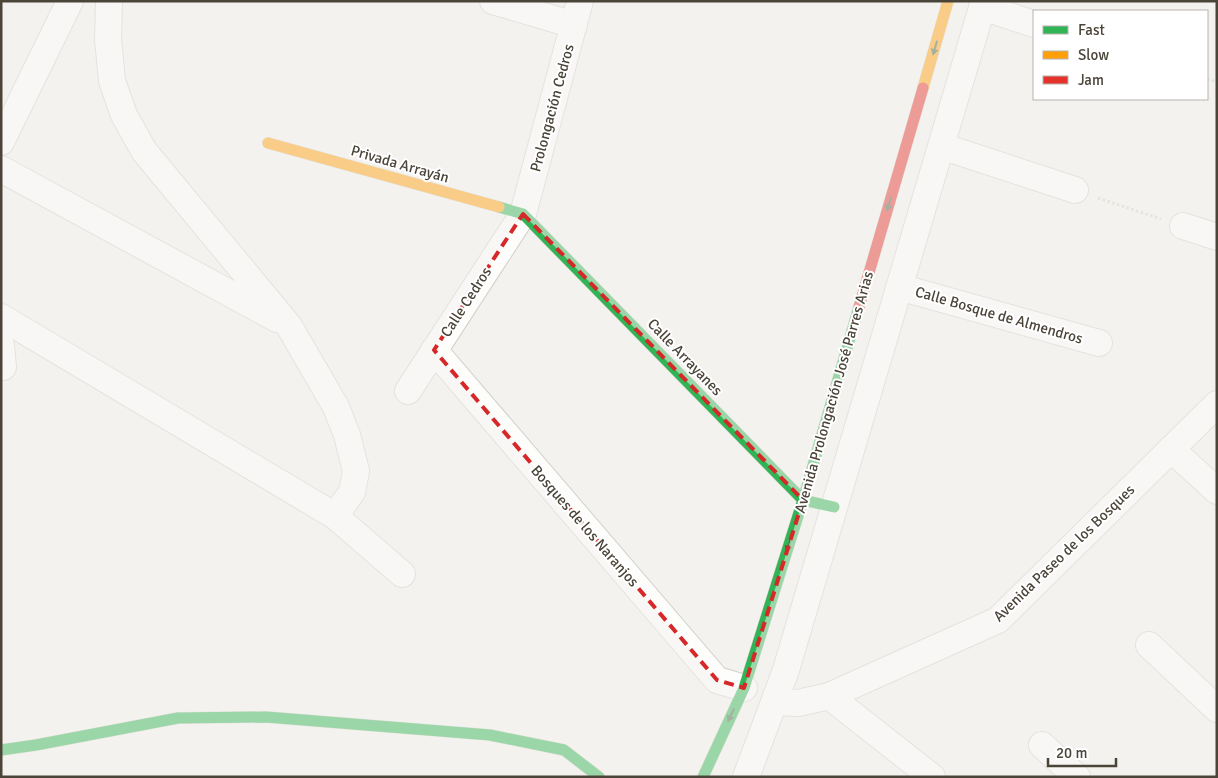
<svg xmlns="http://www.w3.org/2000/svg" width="1218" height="778" viewBox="0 0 1218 778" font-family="Signika,sans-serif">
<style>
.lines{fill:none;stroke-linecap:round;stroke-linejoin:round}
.street-casing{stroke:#d2d0cb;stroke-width:28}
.fast-casing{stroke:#d3cfc5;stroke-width:12}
.slow-casing{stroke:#d3cfc5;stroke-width:12}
.jam-casing{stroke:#d3cfc5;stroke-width:12}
.path{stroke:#d3d2cc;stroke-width:3;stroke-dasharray:2.5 2.5;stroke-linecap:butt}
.street{stroke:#fdfdfc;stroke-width:26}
.fast{stroke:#30b455;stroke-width:11}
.slow{stroke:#ff9f0a;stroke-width:11}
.jam{stroke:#e5322d;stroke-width:11}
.oneway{fill:#446040}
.marked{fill:none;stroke:#d62828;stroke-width:4;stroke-dasharray:10 6;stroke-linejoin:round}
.labels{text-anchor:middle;stroke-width:4;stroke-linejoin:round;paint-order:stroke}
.street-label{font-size:15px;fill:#4b4439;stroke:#fff}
</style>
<rect width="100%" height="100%" fill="#f4f2ee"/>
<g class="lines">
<g class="street-casing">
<path id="street" d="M109,1l-1,38 4,42 12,34 20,36 145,175 47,81 11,28 9,36 -4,21 -17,24
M493,1l81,24
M982,7l52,17
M1,142l69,-141
M941,146l134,44
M1,169l276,150
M1183,226l34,11
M899,287l200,56
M1,317l334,199 67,58
M1,345l2,22
M434,350l283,330 27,8
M408,391l115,-177 57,-213
M1171,449l46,42
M1149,645l68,64
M829,696l103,81
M775,702l23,1 31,-7 169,-76 219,-216
M1042,745l35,32
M746,777l40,-107 198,-669"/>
</g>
<g class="fast-casing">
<path id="fast" d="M499,207l24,7 280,286 31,7
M1,750l35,-5 142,-27 88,-1 224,18 74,15 35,27
M703,777l41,-89 59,-188 56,-193"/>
</g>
<g class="slow-casing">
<path id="slow" d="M923,88l25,-87
M268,143l231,64"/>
</g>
<g class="jam-casing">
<path id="jam" d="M859,307l64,-219"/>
</g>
<path class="path" d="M1207,79l10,3
M1098,198l63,21"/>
<use href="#street" class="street"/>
<use href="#fast" class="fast"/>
<use href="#slow" class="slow"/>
<use href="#jam" class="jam"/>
</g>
<defs><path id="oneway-solid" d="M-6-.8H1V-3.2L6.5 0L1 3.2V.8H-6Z" transform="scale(1.25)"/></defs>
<g class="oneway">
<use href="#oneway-solid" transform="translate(935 48) rotate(106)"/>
<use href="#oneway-solid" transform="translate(889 204) rotate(106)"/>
<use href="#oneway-solid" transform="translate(789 545) rotate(108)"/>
<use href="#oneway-solid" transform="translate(731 715) rotate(115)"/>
</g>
<path d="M0 0H1218V778H0ZM523,214l280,286 -59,188 -27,-8 -283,-330z" fill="#f4f2ee" fill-opacity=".55" fill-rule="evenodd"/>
<path class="marked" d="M523,214l280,286 -59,188 -27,-8 -283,-330z"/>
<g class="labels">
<g class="street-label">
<text transform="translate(552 108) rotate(-75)" y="5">Prolongación Cedros</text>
<text transform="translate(400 164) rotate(16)" y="5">Privada Arrayán</text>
<text transform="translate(466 302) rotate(-57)" y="5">Calle Cedros</text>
<text transform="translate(999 315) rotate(16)" y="5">Calle Bosque de Almendros</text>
<text transform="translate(685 357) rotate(46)" y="5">Calle Arrayanes</text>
<text transform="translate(834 392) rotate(-74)" y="5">Avenida Prolongación José Parres Arias</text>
<text transform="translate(585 526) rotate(49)" y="5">Bosques de los Naranjos</text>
<text transform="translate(1064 553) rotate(-44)" y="5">Avenida Paseo de los Bosques</text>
</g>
</g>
<rect width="1218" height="778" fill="none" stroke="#4b4439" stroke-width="5"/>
<rect x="1033" y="10" width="175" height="90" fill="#ffffff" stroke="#b7b4b0"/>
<rect x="1043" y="26" width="25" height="8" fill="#30b455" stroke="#b7b4b0"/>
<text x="1078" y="35" font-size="15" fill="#4b4439">Fast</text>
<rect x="1043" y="51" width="25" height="8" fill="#ff9f0a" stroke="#b7b4b0"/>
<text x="1078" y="60" font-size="15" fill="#4b4439">Slow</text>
<rect x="1043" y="76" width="25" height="8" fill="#e5322d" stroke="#b7b4b0"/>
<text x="1078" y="85" font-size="15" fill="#4b4439">Jam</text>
<path d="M1048 758v8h68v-8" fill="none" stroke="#4b4439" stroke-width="2.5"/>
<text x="1056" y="758" font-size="15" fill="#4b4439" stroke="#ffffff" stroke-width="4" paint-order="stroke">20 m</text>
</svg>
